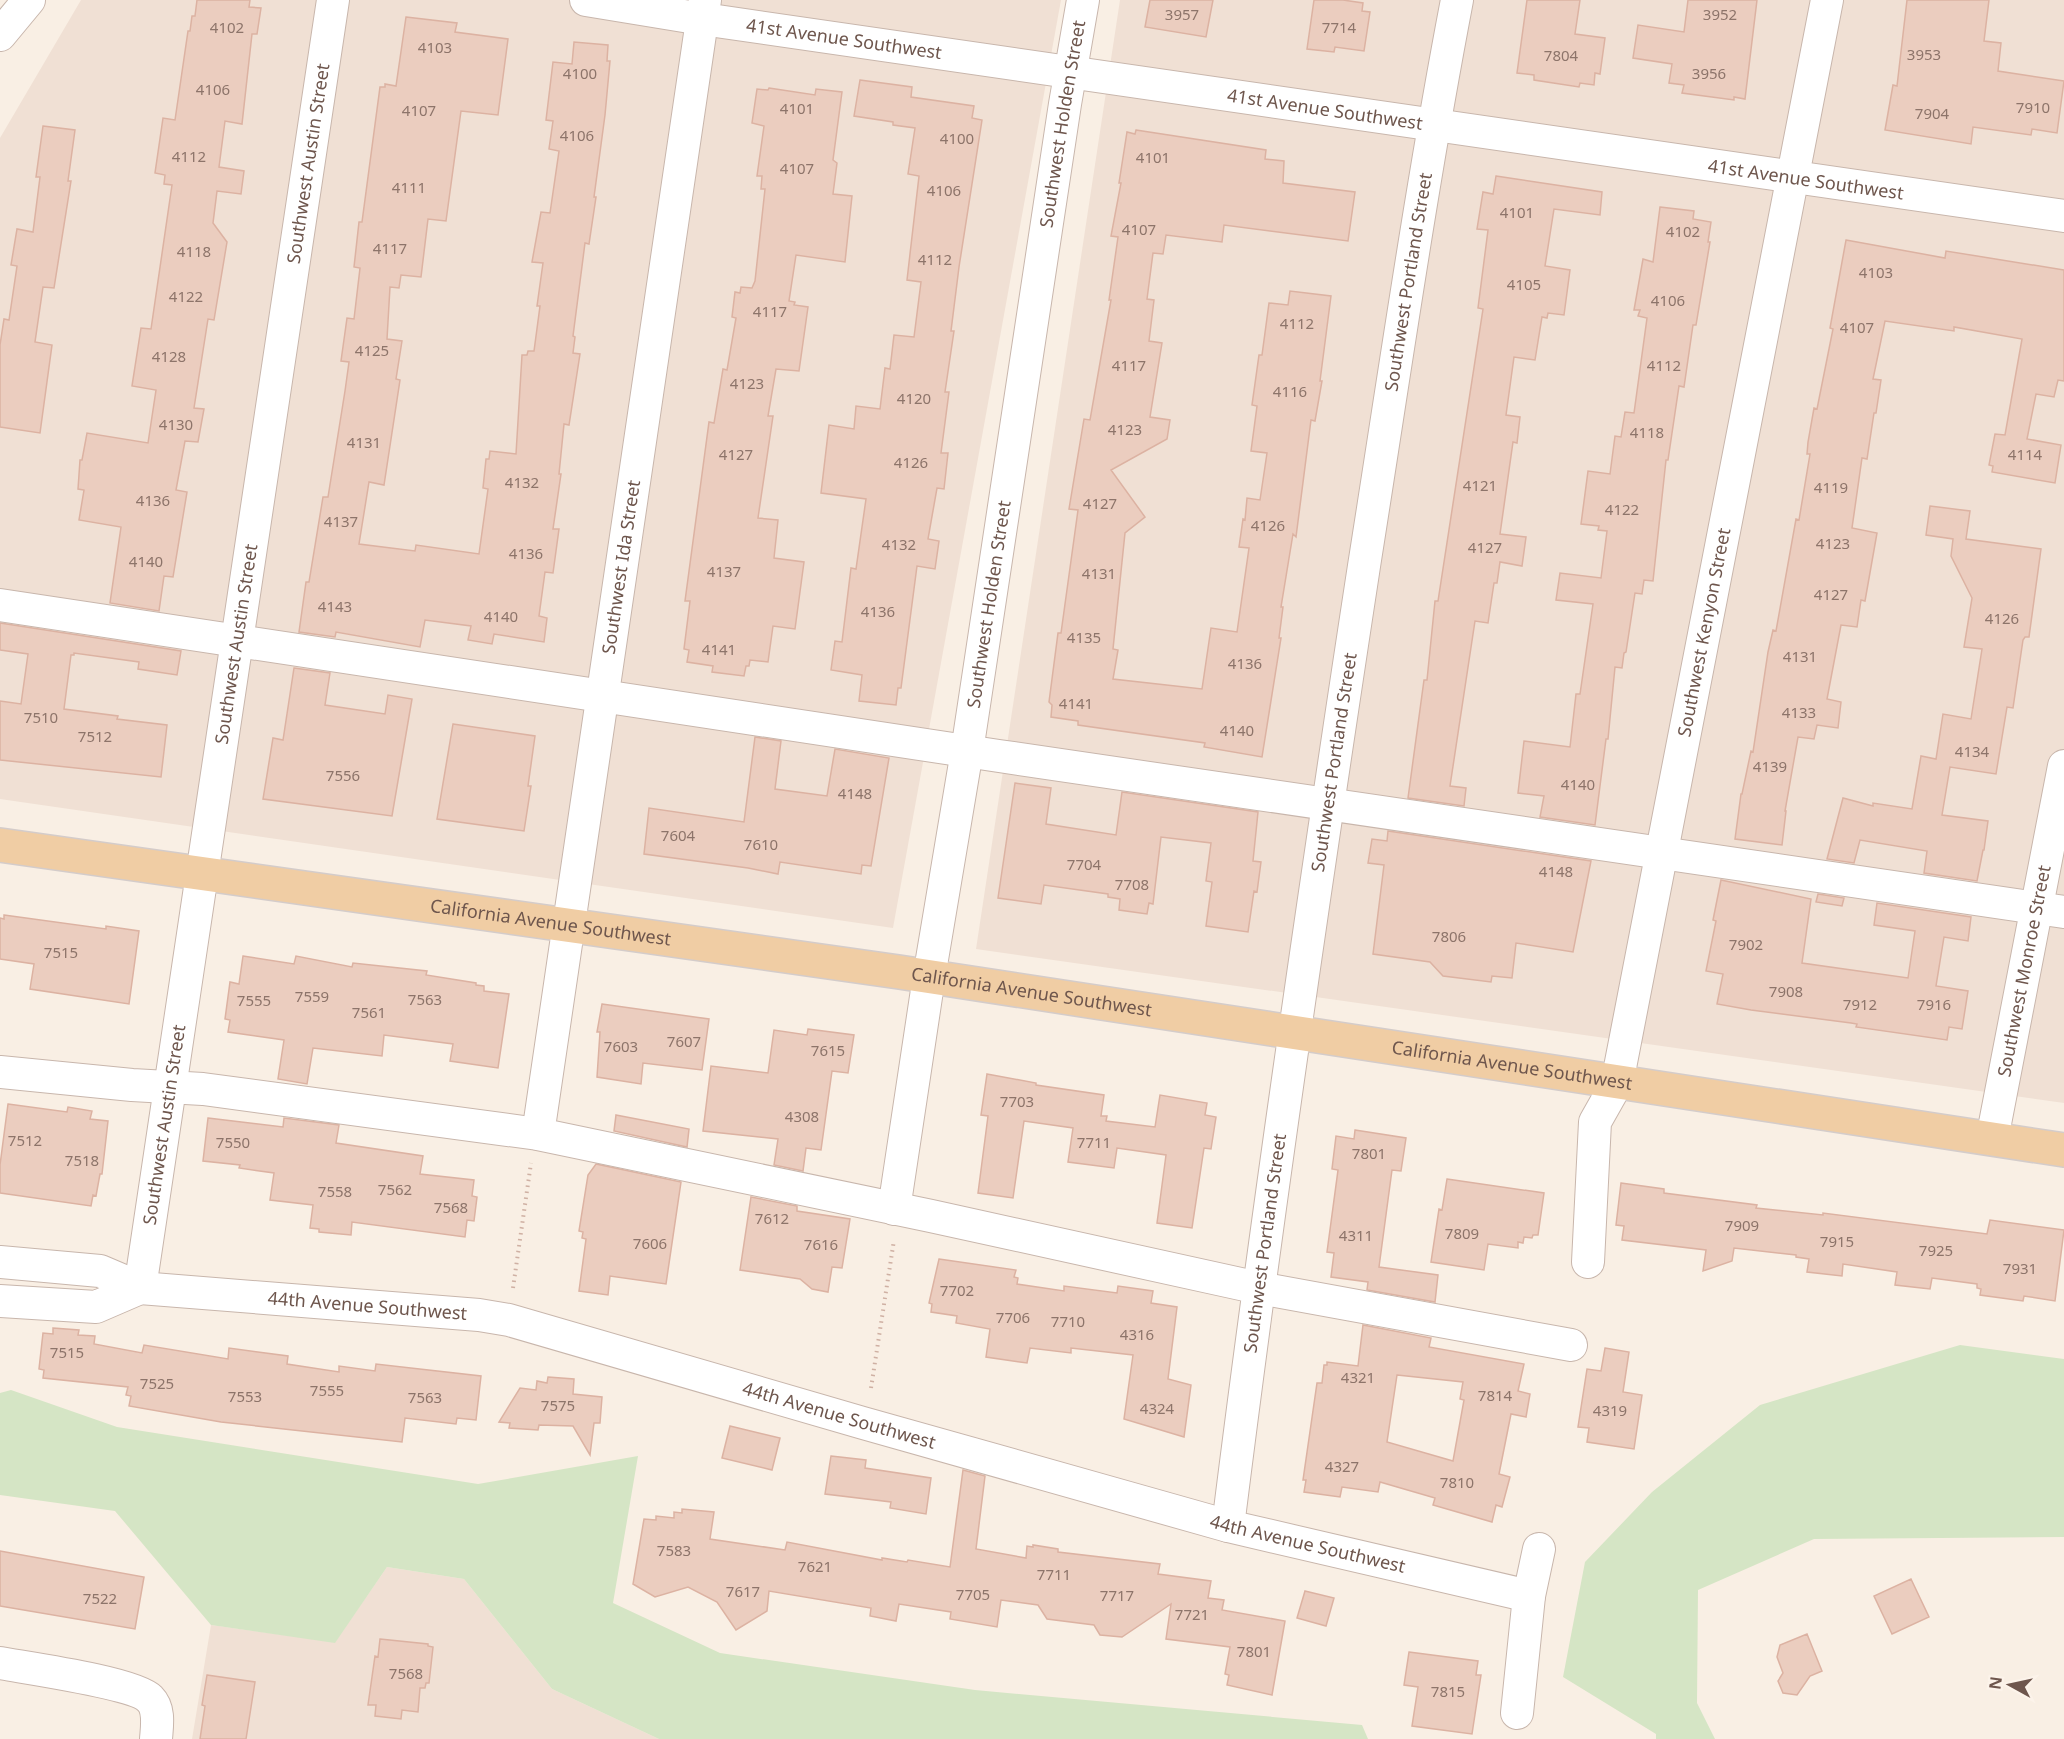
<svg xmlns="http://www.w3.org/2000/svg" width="2064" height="1739" viewBox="0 0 2064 1739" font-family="'Noto Sans',sans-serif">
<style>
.residential{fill:#f0e0d4}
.green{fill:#d5e5c5}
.building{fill:#ebcdbf;stroke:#dcb2a2;stroke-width:1.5;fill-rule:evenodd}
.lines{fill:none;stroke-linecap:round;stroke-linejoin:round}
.minor-casing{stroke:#c8b6ac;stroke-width:34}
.major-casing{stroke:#d4ccca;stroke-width:36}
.path{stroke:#cfb0a3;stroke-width:4;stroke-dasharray:1.5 4.5;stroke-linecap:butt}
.minor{stroke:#fff;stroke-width:32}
.major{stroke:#f0cda4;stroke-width:33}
.labels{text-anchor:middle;stroke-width:4.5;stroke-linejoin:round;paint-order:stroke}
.number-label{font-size:15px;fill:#8d746a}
.street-label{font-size:18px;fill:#6e564d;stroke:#fcf3ea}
</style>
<rect width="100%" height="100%" fill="#f9efe4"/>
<path class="residential" d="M81,0h980l-168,928 -893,-129v-661z
M1120,0h944v1103l-1088,-154z
M387,1567l77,12 88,110 107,50h-467l19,-114 124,17z"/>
<path class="green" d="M1960,1345l104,14v178l-250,2 -116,51 -1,113 18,36h-59v-5l-93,-57 22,-115 67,-70 108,-87z
M11,1390l106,37 361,57 160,-28 -25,147 107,50 255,37 387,35 6,14h-709l-107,-50 -88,-110 -77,-12 -52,76 -124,-18 -96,-114 -115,-16v-102z"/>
<path class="building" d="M197,0h53l-1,7 12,1 -4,26h-5l-10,90 -17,-3 -6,46 25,4 -3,23 -24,-3 -4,32 14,19 -13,78 -6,-1 -14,89 10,1 -6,33 -13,-1 -9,49 11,2 -14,85 -9,-1 -5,35 -49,-8 11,-76 -42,-7 5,-30 -6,-1 2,-29h2l5,-27 61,10 8,-53 -24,-4 9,-58 10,1 21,-144 -8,-1 1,-9 -10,-2 8,-55 12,2 13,-89h2l2,-15h3z
M1150,0h63l-7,37 -61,-10z
M1314,0h29l20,3 -1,8 8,1 -6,39 -29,-4 -1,5 -27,-3z
M1527,0h53l-5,34 30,4 -5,36 -5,-1 -1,12 -14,-2 -1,4 -45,-7v-5l-17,-2z
M1688,0h69l-12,99 -11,-2v3l-52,-7 2,-8 -15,-2 3,-19 -39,-6 5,-33 46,7z
M1907,0h82l-5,41 17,2 -3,28 66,10 -7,52 -25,-4 -1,6 -58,-8 -2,17 -86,-14 8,-45 4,1z
M406,17l51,6 -2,9 53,7 -10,76 -37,-4 -15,110 -18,-2 -7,58 -20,-2 -2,13 -9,-1 -3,52 15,2 -6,38 4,1 -16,105 -15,-3 -10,62 56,7 1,-6 63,9 9,-65 -5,-1 3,-29h3l1,-8 26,3 6,-99h5l1,-4h6l6,-45h-3l6,-43 -11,-1 9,-50 9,1 9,-62 -10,-2 4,-28 -7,-1 7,-58 19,2 2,-22 34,3 -1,16h3l-5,54 -11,82h2l-7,47 -4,-1 -12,93 2,1 -2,16 7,1 -11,71 -5,-1 -5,50h2l-8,55h6l-6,44 -8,-1 -6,44 8,2 -3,24 -50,-8 -2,10 -24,-4 3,-14 -46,-6 -5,27 -84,-15 -1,5 -36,-5 7,-50h3l14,-85h5l17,-106 4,-29 -8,-1 6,-43 7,1 6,-51 -6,-1 5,-45h3l18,-135h5v-3l11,2z
M860,80l52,7 -1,10 63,9 -2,12 10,2 -23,147 -8,64h3l-9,61h4l-8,61h7l-4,36 -7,-1 -9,51 11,2 -4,28 -18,-3 -16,122h-3l-2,17 -37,-4 3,-26 -31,-5 4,-29 7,1 9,-74 5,1 10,-70 -45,-6 8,-68 25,4 2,-23 24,3 5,-41 5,1 4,-34 20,2 7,-55 -14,-2 12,-104 -11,-2 7,-46 -22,-3v-3l-39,-6z
M769,88l46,7 1,-6 26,3 -9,68 4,3 -4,31 19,2 -7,66 -49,-7 -7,46 6,1 -1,3 14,2 -9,64 -23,-2 -8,47h5l-15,102 20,2 -4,38 30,4 -9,67 -22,-3 -5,36 -18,-2 -1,6h-3l-2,10 -32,-4 1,-6 -26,-4 2,-12 -5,-1 6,-48h-5l24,-179 5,1 9,-54 4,1 9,-52 -4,-1 3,-25 5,1 1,-6 11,1 3,-7 10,-92h-4l1,-13h-5l7,-50 -12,-3 5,-34 11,1z
M43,126l32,4 -7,51h3l-17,107 -11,-1 -8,55 17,3 -12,88 -40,-6v-82l4,-26 5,1 8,-54 -6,-1 6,-36 16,3 7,-55h-4z
M1136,130l130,20 -1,9 19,2 -1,22 72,9 -7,49 -124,-16 -2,17 -56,-7 -3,19 -10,-1 -6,46 7,1 -5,41 13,2 -12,74 20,3 -3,19 -56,31 34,47 -20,16 -12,116 5,1 -5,29 89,10 9,-61 26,4 12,-84 -10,-1 4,-28 2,1 2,-22 13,2 7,-47 -16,-2 6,-45 -5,-1 7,-50h3l7,-52 19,2 2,-14 41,5 -11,85h2l-7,40 -4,-1 -15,117 -3,-3 -12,73h2l-4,31h2l-19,119 -58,-10 1,-4 -127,-18v-4l-27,-4 1,-12 -3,-3 9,-69h3l17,-123 -9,-1 15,-90 6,1 21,-120h-2l9,-63 -7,-1 10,-53h-2l8,-51 8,2z
M1496,176l106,16 -2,23 -46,-6 -9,57 25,4 -6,45 -16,-2 -1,5 -5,-1 -7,43 -21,-3 -8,58 14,2 -3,26 -4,-1 -13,92 26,3 -4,29 -22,-4 -3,21h-3l-6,40 -13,-2 -25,165 16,2 -2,18 -56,-8 16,-118h3l8,-79h3l45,-292 -5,-1 10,-78 -11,-1 6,-37 10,2z
M1660,207l34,4 -1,8 18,3 -3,20h2l-14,83h-3l-9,62 -5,-1 -11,74h-2l-13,121 -9,-1 -2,14 -7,-1 -9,59 -2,1 -2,15 -7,-1 -7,72h-2l-11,86 -55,-8 4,-21 -26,-3 6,-52 46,6 6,-53h4l13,-90 -37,-4 4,-27 41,5 6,-47 -9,-1 1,-4 -18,-2 7,-53 22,3 5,-38 6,1 4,-25 9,1 13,-95 -9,-2 2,-6h-6l9,-51 10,3z
M1846,240l99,18 1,-7 118,19v111l-6,-1 -4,17 -18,-3 -9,45 34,6 -6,38 -63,-11 1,-6 -4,-1 6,-31 10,1 17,-96 -68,-12v4l-69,-10 -12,58 8,1 -5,33h-2l-7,46 -5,-1 -10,70 25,5 -12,68 -4,-1 -4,27 -16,-2 -14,74 14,3 -3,26 -21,-3 -3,14 -16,-2 -13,74h1l-4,34 -47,-6 6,-45h1l9,-43 2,1 15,-100 5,-22 3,1 20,-112 3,1 11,-66h-3l1,-12 6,-34 3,1 16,-80 -3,-1z
M1930,506l40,5 -4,28 75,10 -12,88h-4l-2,3 -10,68 -6,-1 -11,67 -46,-7 -8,48 46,6 -4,29h-1l-6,31 -53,-8 3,-22 -67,-11 -6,23 -27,-4 16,-61 30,8v-3l39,6 9,-53 15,3 7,-45 28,5 11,-70 -18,-2 8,-49 -21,-42 2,-17 -27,-4z
M0,623l181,28 -4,24 -39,-6 1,-7 -65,-9v2h-3l-7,54 54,7 -1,3 50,6 -6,52 -161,-17v-59l21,3 7,-50 -28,-4z
M294,668l36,5 -5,32 60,9 3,-19 24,4 -20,117 -129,-17 10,-61 10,2z
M453,724l82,12 -7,50h3l-7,45 -87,-12z
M755,737l26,4 -6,48 52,7 8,-47 54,9 -18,108 -9,-1 -1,9 -81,-12 -2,12 -30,-6 -104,-14 5,-46 95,14z
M1015,783l36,5 -5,36 70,11 6,-43 136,20 -5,49 8,1 -4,30 -3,-1 -6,41 -42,-6 6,-44 -6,-1 5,-38 -50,-6 -8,67 -4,-1 -2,11 -28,-4 1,-11 -12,-2v-3l-64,-9 -3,19 -43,-6z
M1388,831l203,30 -18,91 -57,-9 -4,35 -20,-2 -1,6 -48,-6 -13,-14 -57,-8 11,-89 -16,-2 4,-24 15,2z
M1721,880l90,19 -9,64 106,15 7,-47 -41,-6 3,-22 94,14 -3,24 -24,-4 -8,49 32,5 -6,38 -13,-2 -2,13 -91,-13 1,-3 -6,-1 -100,-13 -34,-6 6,-30 -17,-3 10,-50 -3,-1z
M1818,894l26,4 -2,8 -26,-4z
M4,915l102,14v-3l33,5 -10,73 -99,-15 4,-25 -34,-5v-41l4,1z
M243,956l51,8 2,-8 56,11 1,-4 74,8 -1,4 50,8v2l8,1v5l25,3 -11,74 -48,-7 3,-17 -69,-9 -2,21 -69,-8 -6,36 -29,-5 6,-39 -56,-8 2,-12 -5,-1 5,-37 9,2z
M602,1004l107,15 -7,51 -59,-7 -2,21 -44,-7 3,-45h-3z
M808,1029l46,6 -6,38 -16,-2 -11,79 -15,-2 -3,23 -29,-6 4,-26 -75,-8 8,-65 57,7 6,-43 33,5z
M987,1074l49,9v2l68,10 -3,21h6l-1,5 49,6 5,-32 47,8 -2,12 11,2 -5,32 -7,-1 -12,80 -35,-5 9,-68 -49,-7 -3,20 -46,-6 5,-34 -49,-7 -11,77 -35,-5 10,-77 -7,-1z
M8,1104l59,8 1,-5 24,4 -2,8 18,2 -6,53h-2l-4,22 -3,-1 -2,11 -91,-13v-28z
M616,1115l73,14 -2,18 -73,-16z
M208,1118l75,9 1,-9 55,7 -3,18 87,13 -3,18 54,6 -2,16 5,1 -3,24 -7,-1 -2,17 -113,-15 -1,13 -32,-3v-3l-9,-1 3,-23 -43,-5 4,-27 -35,-5 1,-3 -37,-4z
M1355,1130l51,8 -5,33 -9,-1 -13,97 59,8 -3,27 -68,-12 1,-8 -37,-5 3,-24 -7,-1 11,-82 -6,-1 4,-33 18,3z
M596,1164l85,18 -15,102 -56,-8 -2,19 -29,-4 7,-52 -4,-1 1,-6 -4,-1 9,-56z
M1447,1179l97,14 -6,42h-5l-1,3 -8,-1 -1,6 -5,-1v6l-30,-4 -4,26 -53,-8 8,-53 3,1z
M1621,1183l43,6v4l93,12 -1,3 67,7v-2l164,21 3,-14 74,10 -9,71 -31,-5 -1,5 -43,-6 1,-6 -4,-1v-4l-45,-6 -2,11 -35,-4 2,-13 -54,-8 -1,12 -35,-4 2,-13 -13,-2v-2l-62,-7 -2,13 -29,10 3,-21 -84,-10 2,-14 -8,-1z
M751,1197l46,9v5l53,8 -8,49 -10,-1 -4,25 -16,-3 -12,-10 -60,-9z
M939,1259l77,11 -2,7 4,1 -1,6 47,7v-5l53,7 1,-7 35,5 -2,12 26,4 -9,72 23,6 -7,52 -60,-18 9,-64 -62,-7v5l-41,-5 -3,15 -41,-6 4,-28 -34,-6 1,-7 -26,-4 1,-8 -3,-1z
M1363,1325l68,13 -2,9 95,17 -6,27 12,3 -4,23 -15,-3 -12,60 11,3 -8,30 -6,-2 -4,17 -59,-17 2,-7 -55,-16 -2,10 -36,-5 -2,10 -36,-5 2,-12h-3l14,-97h5l2,-18h3v-3l31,4zM1397,1375l66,7 -3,17 4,1 -11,61 -66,-19z
M53,1328l26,2 -1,5 17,1 -1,8 48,9 2,-8 84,14 1,-11 59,8 -1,8 52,8v-6l36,5 1,-7 105,12 -5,44 -19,-2 -1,6 -51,-6 -3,24 -181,-20 -92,-16 2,-10 -5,-1 2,-8 -85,-9 1,-8 -5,-1 4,-36 10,1z
M1605,1348l24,4 -6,40 19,3 -8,54 -47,-7 2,-14 -11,-1 9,-58 14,2z
M548,1377l26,2 -1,15 29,3 -2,26h-6l-4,32 -17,-29 -34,-1 -1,5 -29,-2 1,-5 -11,-1 21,-34 16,2 1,-9 10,2z
M730,1426l50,12 -8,32 -50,-12z
M831,1456l35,4 -1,8 66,10 -5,36 -36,-6 1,-6 -66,-8z
M963,1470l22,6 -9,73 50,9 1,-12 6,1v-2l25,4v3l102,12 -2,10 53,7 -3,17 16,2 -2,10 63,11 -13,74 -45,-10 2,-10 -4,-1 5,-27 -64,-8 5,-35 -49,33 -22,-2 -6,-10 -47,-6 -9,-14 -37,-5 -4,27 -47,-8 1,-7 -52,-8 -3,17 -26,-5 1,-8 -102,-17 -2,20 -31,19 -19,-28 -29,-15 -33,10 -22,-13 11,-65 12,1v-4l18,2v-6l8,1v-4l32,3 -4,27 75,11 2,-8 95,18v-2l25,4 1,-2 42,7z
M0,1551l144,26 -9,52 -135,-23z
M1911,1579l18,38 -37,17 -18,-38z
M1305,1591l29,7 -8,28 -29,-8z
M1807,1634l15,37 -12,5 -13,19 -14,-2 -5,-12 5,-8 -6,-16 3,-12z
M380,1639l48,5v2l5,1 -4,36h-3l-1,5h-5l-2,24 -16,-2 -1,9 -26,-3 1,-11h-8l7,-49 3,1z
M1409,1652l69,9 -2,14h5l-9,59 -60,-8 6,-39 -14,-2z
M207,1675l48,7 -9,57h-46l5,-33 -3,-1z"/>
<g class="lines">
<g class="minor-casing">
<g id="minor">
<path id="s1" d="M586,0l116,19c454,64 907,135 1362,197"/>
<path d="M0,35l29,-35"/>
<path d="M0,605l999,151 1065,156"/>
<path d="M0,1072l132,13 71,4 335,45 393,82 328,72 312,57"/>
<path id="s2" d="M538,1134l167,-1134"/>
<path id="s3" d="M1992,1139l72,-373"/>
<path id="s4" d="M894,1209l35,-232 38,-226 98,-647 18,-104"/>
<path id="s5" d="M0,1262l100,9 40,17 339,27 30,5 354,103 365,103 301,70"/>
<path id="s6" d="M1588,1262l7,-140 22,-39 210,-1083"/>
<path id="s7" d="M140,1288l193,-1288"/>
<path d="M0,1301l96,6 44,-19"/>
<path id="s8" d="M1228,1526c40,-321 87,-640 136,-960 30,-189 57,-378 93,-566"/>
<path d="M0,1663c27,5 135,20 150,36 10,10 7,27 6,40"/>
<path d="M1517,1713l12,-117 10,-47"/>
</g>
</g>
<g class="major-casing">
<g id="major">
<path id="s9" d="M0,845l899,127 1165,178"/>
</g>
</g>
<path class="path" d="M513,1288l18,-125
M871,1388l23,-148"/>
<use href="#minor" class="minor"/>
<use href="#major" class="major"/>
</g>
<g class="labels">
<g class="number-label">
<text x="1182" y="20">3957</text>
<text x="1720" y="20">3952</text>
<text x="227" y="33">4102</text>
<text x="1339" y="33">7714</text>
<text x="435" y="53">4103</text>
<text x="1924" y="60">3953</text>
<text x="1561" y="61">7804</text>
<text x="580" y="79">4100</text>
<text x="1709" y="79">3956</text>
<text x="213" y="95">4106</text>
<text x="2033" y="113">7910</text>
<text x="797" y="114">4101</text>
<text x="419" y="116">4107</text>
<text x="1932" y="119">7904</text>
<text x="577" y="141">4106</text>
<text x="957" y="144">4100</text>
<text x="189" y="162">4112</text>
<text x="1153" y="163">4101</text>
<text x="797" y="174">4107</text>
<text x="409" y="193">4111</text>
<text x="944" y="196">4106</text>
<text x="1517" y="218">4101</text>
<text x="1139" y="235">4107</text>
<text x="1683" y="237">4102</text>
<text x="390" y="254">4117</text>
<text x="194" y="257">4118</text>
<text x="935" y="265">4112</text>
<text x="1876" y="278">4103</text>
<text x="1524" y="290">4105</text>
<text x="186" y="302">4122</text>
<text x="1668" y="306">4106</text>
<text x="770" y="317">4117</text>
<text x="1297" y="329">4112</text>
<text x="1857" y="333">4107</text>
<text x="372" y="356">4125</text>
<text x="169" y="362">4128</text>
<text x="1129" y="371">4117</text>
<text x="1664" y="371">4112</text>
<text x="747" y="389">4123</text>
<text x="1290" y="397">4116</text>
<text x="914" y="404">4120</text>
<text x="176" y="430">4130</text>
<text x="1125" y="435">4123</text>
<text x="1647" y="438">4118</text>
<text x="364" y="448">4131</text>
<text x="736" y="460">4127</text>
<text x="2025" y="460">4114</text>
<text x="911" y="468">4126</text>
<text x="522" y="488">4132</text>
<text x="1480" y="491">4121</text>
<text x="1831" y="493">4119</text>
<text x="153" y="506">4136</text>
<text x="1100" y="509">4127</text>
<text x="1622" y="515">4122</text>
<text x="341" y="527">4137</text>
<text x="1268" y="531">4126</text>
<text x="1833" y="549">4123</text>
<text x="899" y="550">4132</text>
<text x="1485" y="553">4127</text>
<text x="526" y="559">4136</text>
<text x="146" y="567">4140</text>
<text x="724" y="577">4137</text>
<text x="1099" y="579">4131</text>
<text x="1831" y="600">4127</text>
<text x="335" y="612">4143</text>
<text x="878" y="617">4136</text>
<text x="501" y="622">4140</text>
<text x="2002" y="624">4126</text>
<text x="1084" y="643">4135</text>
<text x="719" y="655">4141</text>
<text x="1800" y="662">4131</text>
<text x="1245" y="669">4136</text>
<text x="1076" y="709">4141</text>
<text x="1799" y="718">4133</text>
<text x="41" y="723">7510</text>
<text x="1237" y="736">4140</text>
<text x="95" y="742">7512</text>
<text x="1972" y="757">4134</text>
<text x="1770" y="772">4139</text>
<text x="343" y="781">7556</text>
<text x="1578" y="790">4140</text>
<text x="855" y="799">4148</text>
<text x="678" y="841">7604</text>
<text x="761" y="850">7610</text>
<text x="1084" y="870">7704</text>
<text x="1556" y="877">4148</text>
<text x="1132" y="890">7708</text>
<text x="1449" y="942">7806</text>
<text x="1746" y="950">7902</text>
<text x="61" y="958">7515</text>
<text x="1786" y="997">7908</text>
<text x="312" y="1002">7559</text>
<text x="425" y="1005">7563</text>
<text x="254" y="1006">7555</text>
<text x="1860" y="1010">7912</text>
<text x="1934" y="1010">7916</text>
<text x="369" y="1018">7561</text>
<text x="684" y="1047">7607</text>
<text x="621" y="1052">7603</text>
<text x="828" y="1056">7615</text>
<text x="1017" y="1107">7703</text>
<text x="802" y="1122">4308</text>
<text x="25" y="1146">7512</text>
<text x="233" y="1148">7550</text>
<text x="1094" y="1148">7711</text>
<text x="1369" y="1159">7801</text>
<text x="82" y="1166">7518</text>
<text x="395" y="1195">7562</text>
<text x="335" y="1197">7558</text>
<text x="451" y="1213">7568</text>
<text x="772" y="1224">7612</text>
<text x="1742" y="1231">7909</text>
<text x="1462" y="1239">7809</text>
<text x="1356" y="1241">4311</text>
<text x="1837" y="1247">7915</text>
<text x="650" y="1249">7606</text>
<text x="821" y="1250">7616</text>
<text x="1936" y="1256">7925</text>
<text x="2020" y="1274">7931</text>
<text x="957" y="1296">7702</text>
<text x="1013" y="1323">7706</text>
<text x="1068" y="1327">7710</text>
<text x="1137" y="1340">4316</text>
<text x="67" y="1358">7515</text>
<text x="1358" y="1383">4321</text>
<text x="157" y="1389">7525</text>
<text x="327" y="1396">7555</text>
<text x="1495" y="1401">7814</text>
<text x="245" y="1402">7553</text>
<text x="425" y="1403">7563</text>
<text x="558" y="1411">7575</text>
<text x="1157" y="1414">4324</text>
<text x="1610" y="1416">4319</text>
<text x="1342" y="1472">4327</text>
<text x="1457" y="1488">7810</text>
<text x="674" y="1556">7583</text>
<text x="815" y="1572">7621</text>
<text x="1054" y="1580">7711</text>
<text x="743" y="1597">7617</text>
<text x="973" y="1600">7705</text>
<text x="1117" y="1601">7717</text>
<text x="100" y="1604">7522</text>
<text x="1192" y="1620">7721</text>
<text x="1254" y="1657">7801</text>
<text x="406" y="1679">7568</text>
<text x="1448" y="1697">7815</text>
</g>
<g class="street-label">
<text dy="6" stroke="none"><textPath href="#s1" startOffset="261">41st Avenue Southwest</textPath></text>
<text dy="6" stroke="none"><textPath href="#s1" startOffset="747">41st Avenue Southwest</textPath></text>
<text dy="6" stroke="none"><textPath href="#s4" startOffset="1098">Southwest Holden Street</textPath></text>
<text dy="6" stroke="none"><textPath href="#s7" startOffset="1137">Southwest Austin Street</textPath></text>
<text dy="6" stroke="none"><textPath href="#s1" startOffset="1233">41st Avenue Southwest</textPath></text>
<text dy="6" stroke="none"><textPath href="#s8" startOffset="1257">Southwest Portland Street</textPath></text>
<text dy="6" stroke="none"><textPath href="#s2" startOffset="573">Southwest Ida Street</textPath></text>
<text dy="6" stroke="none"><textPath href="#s4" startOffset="612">Southwest Holden Street</textPath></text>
<text dy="6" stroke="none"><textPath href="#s6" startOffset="644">Southwest Kenyon Street</textPath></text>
<text dy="6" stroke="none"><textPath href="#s7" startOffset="651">Southwest Austin Street</textPath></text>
<text dy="6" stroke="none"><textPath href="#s8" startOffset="771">Southwest Portland Street</textPath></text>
<text dy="6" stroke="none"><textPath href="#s9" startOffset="556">California Avenue Southwest</textPath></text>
<text dy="6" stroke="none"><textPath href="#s3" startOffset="171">Southwest Monroe Street</textPath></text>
<text dy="6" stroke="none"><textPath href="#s9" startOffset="1042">California Avenue Southwest</textPath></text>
<text dy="6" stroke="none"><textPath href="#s9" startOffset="1528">California Avenue Southwest</textPath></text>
<text dy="6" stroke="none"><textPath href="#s7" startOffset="165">Southwest Austin Street</textPath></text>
<text dy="6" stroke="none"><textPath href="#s8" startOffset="285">Southwest Portland Street</textPath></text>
<text dy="6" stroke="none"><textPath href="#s5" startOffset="372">44th Avenue Southwest</textPath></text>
<text dy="6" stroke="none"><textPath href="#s5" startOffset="858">44th Avenue Southwest</textPath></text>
<text dy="6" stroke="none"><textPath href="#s5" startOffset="1344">44th Avenue Southwest</textPath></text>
</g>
</g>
<g transform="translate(2010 1685) rotate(278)" stroke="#fcf3ea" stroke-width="4.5" paint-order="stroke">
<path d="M0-4.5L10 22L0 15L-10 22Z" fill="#6e564d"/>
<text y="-9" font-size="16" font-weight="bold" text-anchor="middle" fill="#6e564d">N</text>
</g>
</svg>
